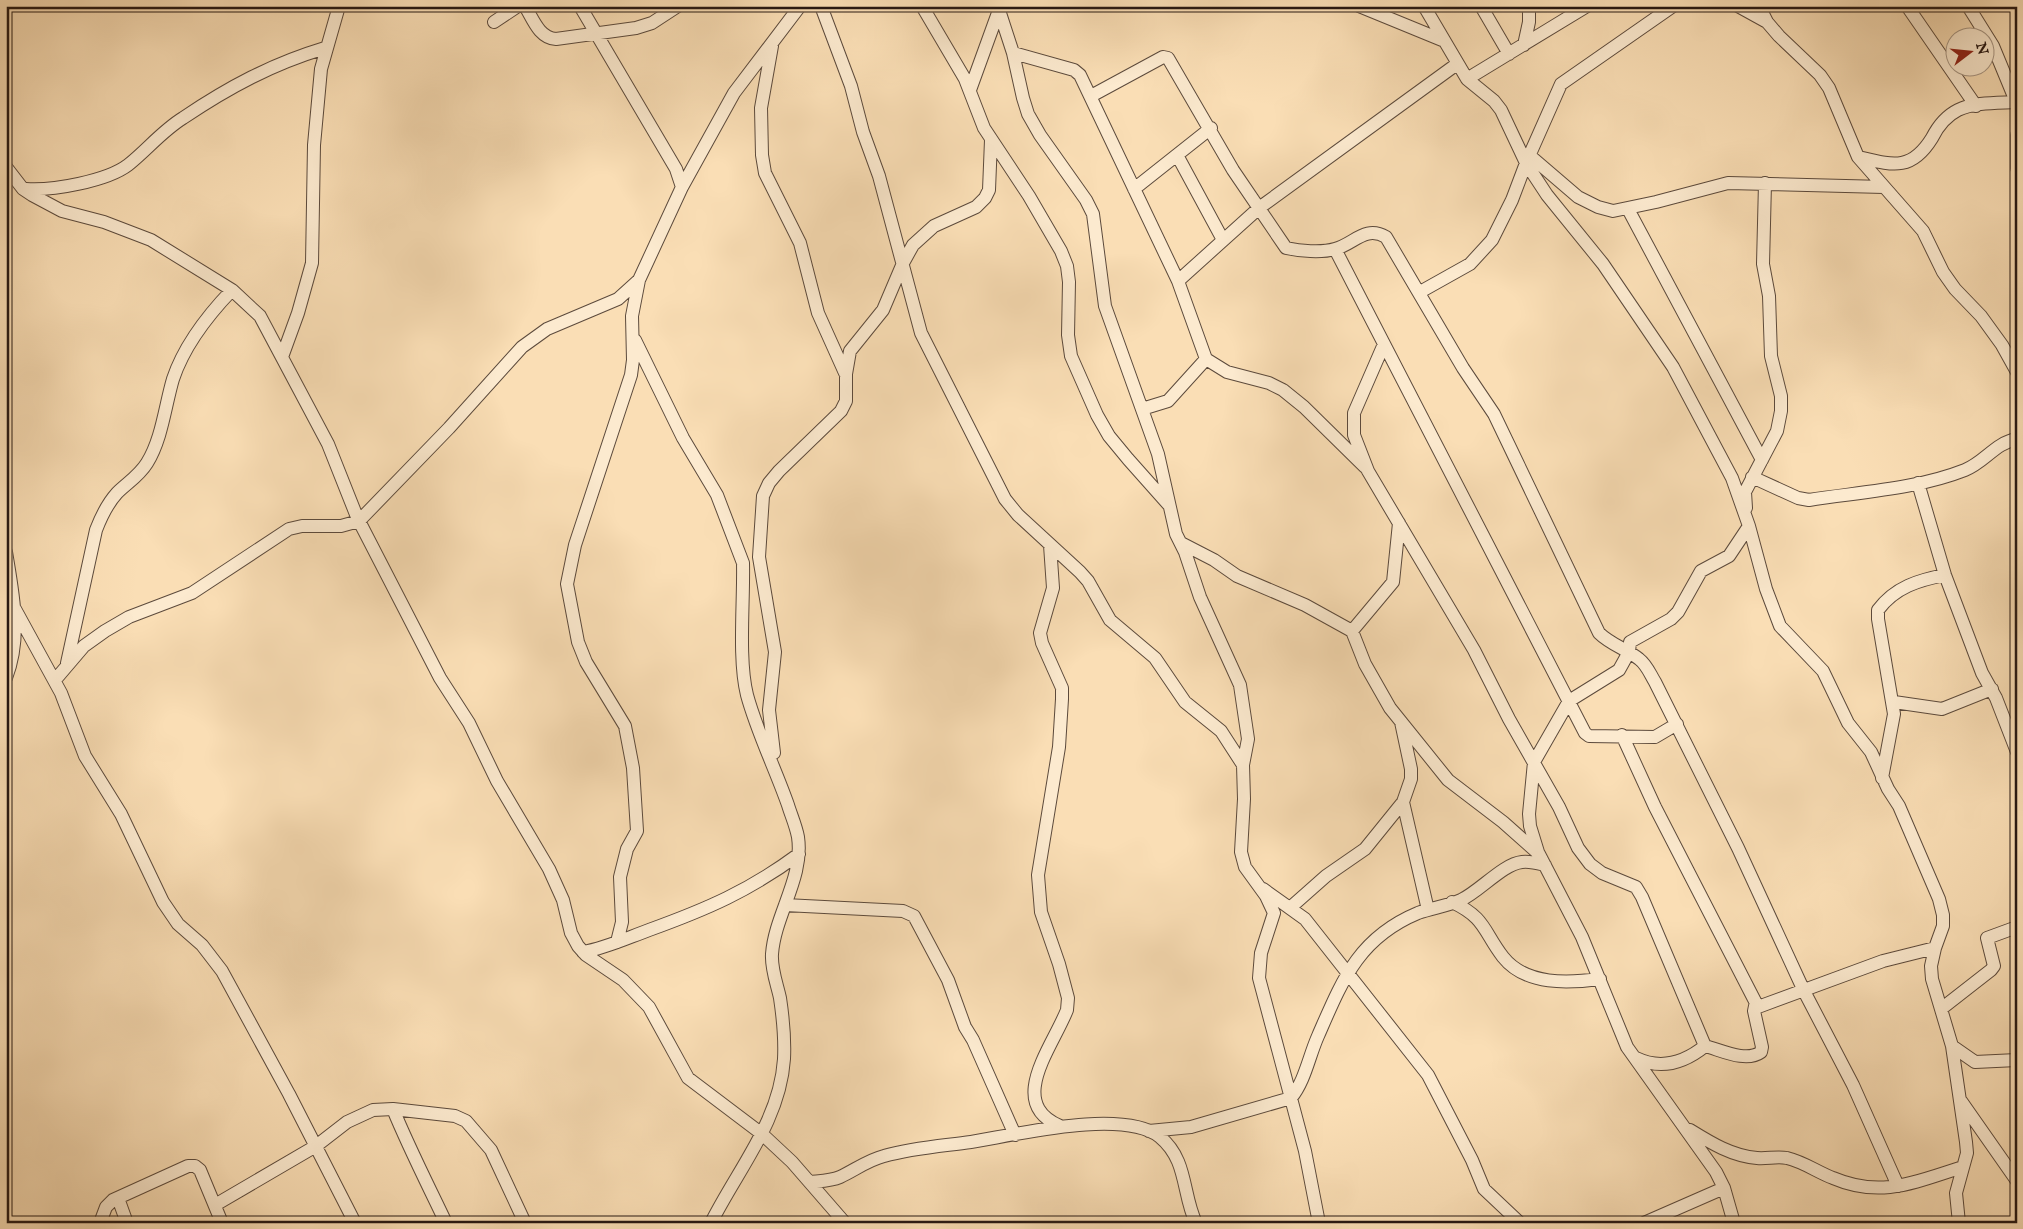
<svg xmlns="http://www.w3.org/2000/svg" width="2023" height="1229" viewBox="0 0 2023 1229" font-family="'IM FELL English',serif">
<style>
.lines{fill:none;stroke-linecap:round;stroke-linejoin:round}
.minor-casing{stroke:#5c4a3c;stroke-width:14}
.minor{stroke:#fceacf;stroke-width:12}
</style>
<rect width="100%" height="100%" fill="#fadeb5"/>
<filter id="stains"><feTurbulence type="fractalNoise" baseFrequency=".004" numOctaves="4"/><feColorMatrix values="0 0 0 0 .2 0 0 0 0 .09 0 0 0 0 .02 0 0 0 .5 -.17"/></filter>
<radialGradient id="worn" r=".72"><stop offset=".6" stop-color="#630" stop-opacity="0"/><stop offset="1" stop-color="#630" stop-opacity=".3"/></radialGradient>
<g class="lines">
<g class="minor-casing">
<path id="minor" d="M525,6c8,13 14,32 31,33l80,-11 16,-5 26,-17
M580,6l96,163 6,18
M821,6l30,80 12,46 16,44 42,157 84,166 13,16 62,57 8,9 22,39 45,38 30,44 36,29 22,34
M922,6l43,73 19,49 45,68 32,55 6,15 2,16 -1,53 3,21 26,59 12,21 19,23 40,45
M1001,6l-2,4 14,43 10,45 5,16 12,21 46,65 7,14 12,92 53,148 18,80 9,18 15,45 40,88 8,54 -5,26 1,34 -3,53 4,15 21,29 8,17 -13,40 -2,25 46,173 14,72
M1359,6l83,34
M1424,6l43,73 27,22 7,9 25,53 21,32 56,69 70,103 59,111 17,48 17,63 14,37 43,45 25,52 23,29 17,37 11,17 40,93 4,16v11l-8,22 -4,18 1,13 20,67 14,96 1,11 -11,40 3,30
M1481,6l28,48
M1738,6l29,16
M1759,6l8,16 12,14 41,39 9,13 29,69 65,74 20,41 12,17 26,27 21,29 15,27
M1907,6l69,100
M1968,6l25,40 24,58
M494,22l24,-16
M1524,45l5,-23v-16
M772,46l-11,62 1,47 3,18 35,70 18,70 27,60
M1013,53l61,17 6,5 98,206 28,78 21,13 42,11 14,7 21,17 61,60
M1467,79l120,-73
M970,90l29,-80
M1091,96l72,-39 5,1 65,112 53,78c14,3 35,5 49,1 19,-5 30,-24 51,-12l77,131 31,46 105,219c12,12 28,16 40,26 8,6 11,15 16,23l83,166 66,143 49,94 45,101
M2017,135v33
M1177,155l46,85
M1529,155l49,42 20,10 15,4 43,-9 72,-19 156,4
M1858,157c34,8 53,15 74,-19 6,-12 14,-22 26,-28 16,-8 40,-7 58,-8
M6,167l17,22 9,6 30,16 42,11 47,18 81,50 28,26 68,128 29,73 83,161 29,45 28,58 52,88 14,31 8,33 7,13 8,9 37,25 26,27 39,71 74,56 30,28 53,61
M26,189c26,2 81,-8 102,-24 19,-15 34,-34 55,-47 46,-31 89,-54 142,-70
M1134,189l77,-61
M1628,209l134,251
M1335,249l250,484 4,3 66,1 22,-13
M1178,281l81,-73 198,-144
M1420,292l50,-28 22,-24 20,-40 14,-37 35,-79 112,-78
M635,340l48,98 34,57 26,68c1,39 -5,96 4,132 10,37 28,73 41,110 3,10 8,21 10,32 6,41 -23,77 -26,117 -1,15 5,30 8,44 3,20 5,41 4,61 -4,62 -46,110 -73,164
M1384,344l-30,69v22l14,36 106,179 35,69 50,88 19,41 12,16 12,9 34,14 6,10 63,149
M282,357l16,-44 14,-50 2,-118 7,-76 18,-63
M1142,409l26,-8 38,-42
M1752,477l46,21 11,2c51,-8 108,-11 156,-30 20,-8 30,-27 52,-31
M1918,483l27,92 37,98 14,25 21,54
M1746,508l-1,-16 32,-61 4,-20v-15l-10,-40 -2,-60 -6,-32 2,-81
M1181,543l33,17 23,16 68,29 47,26 13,33 25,44 58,72 55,42 36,32 43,83 45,110 89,125 8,16 10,35
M1050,545l3,43 -13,45 2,10 20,45v11l-3,48 -21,128 3,37 18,52 9,34 -1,12c-15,38 -61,93 -7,116
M6,552c7,42 16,85 0,126
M15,609l46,84 24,63 36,58 42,88 15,22 24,21 20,26 67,123 66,129
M1352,631l41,-49 6,-59
M67,663l29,-133c5,-13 11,-26 21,-37 10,-10 22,-17 30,-30 15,-24 18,-57 26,-84 11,-33 35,-64 59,-89
M55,680l29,-34 21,-15 24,-14 63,-24 97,-64 13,-3h39l18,-5 90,-93 73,-81 25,-18 71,-30 21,-19
M1894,702l48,7 50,-20
M1622,735l33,72 103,200
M774,753l-5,-43 6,-58 -16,-95 4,-61 6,-13 10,-12 62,-60 5,-10v-27l4,-23 33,-41 20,-47 10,-18 21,-19 42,-19 9,-9 4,-8 2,-50
M1882,778l12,-64 -16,-95v-9c17,-23 41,-30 67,-35
M1403,802l25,108
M1538,852l-8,-26 -1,-12 5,-52 35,-61 50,-31 10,-18 1,-10 41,-23 7,-7 23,-41 28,-15 20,-30
M1263,889l42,30 123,156 44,85 12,29 36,34
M1452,902c34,16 31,29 51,55 23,29 66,26 97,22
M785,905l118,6 11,5 34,64 17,47 8,13 42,95
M1291,907l35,-31 39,-27 38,-47 8,-23v-10l-10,-47
M617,942l5,-20 -2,-45 7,-28 10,-18 -4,-63 -8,-42 -39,-64 -8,-20 -11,-58 8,-39 56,-170 2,-15 -1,-44 7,-36 43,-93 52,-94 66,-87
M583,952c23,-4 44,-14 66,-22 58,-21 100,-39 150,-76
M1941,1009l50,-39 3,-4 -7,-28 30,-11
M1705,1046c16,4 41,17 56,6l1,-5 -8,-36 1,-5 3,1 125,-46 52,-13
M1952,1046l23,16 42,-2
M1636,1058c25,12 48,5 69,-12
M1961,1101l56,80
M393,1109c16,39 35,76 53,114
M1690,1130c21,13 42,26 67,28 10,1 20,-2 30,0 17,4 30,14 46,20 49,21 84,3 130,-11
M1149,1131l42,-4 100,-29c14,-17 18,-42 27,-62 24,-55 40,-98 100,-123 14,-5 29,-7 43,-13 19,-9 42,-36 61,-38 8,-1 15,1 23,3
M810,1182c10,-1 21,-1 30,-5 15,-7 28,-17 44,-21 28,-8 58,-10 87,-14 44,-7 152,-34 189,-5 28,23 22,57 36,86
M118,1198l9,25
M215,1205l101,-59 31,-24 26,-12 20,-1 62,7 11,5 25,29 34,73
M100,1223l6,-16 7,-7 75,-34h7l5,4 22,53
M1644,1223l80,-35"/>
</g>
<use href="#minor" class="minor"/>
</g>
<rect width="2023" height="1229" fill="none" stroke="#fadeb5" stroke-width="25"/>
<rect x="8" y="8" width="2008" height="1214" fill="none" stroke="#271813" stroke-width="2.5"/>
<rect x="12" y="12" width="1998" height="1204" fill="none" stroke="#271813"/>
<g transform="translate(1970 52) rotate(74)"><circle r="24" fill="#fceacf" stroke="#a79684"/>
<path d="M0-4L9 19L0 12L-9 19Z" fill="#8f2418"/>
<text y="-8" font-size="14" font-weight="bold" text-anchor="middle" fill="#271813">N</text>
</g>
<rect width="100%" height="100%" filter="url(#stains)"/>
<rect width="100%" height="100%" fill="url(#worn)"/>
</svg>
